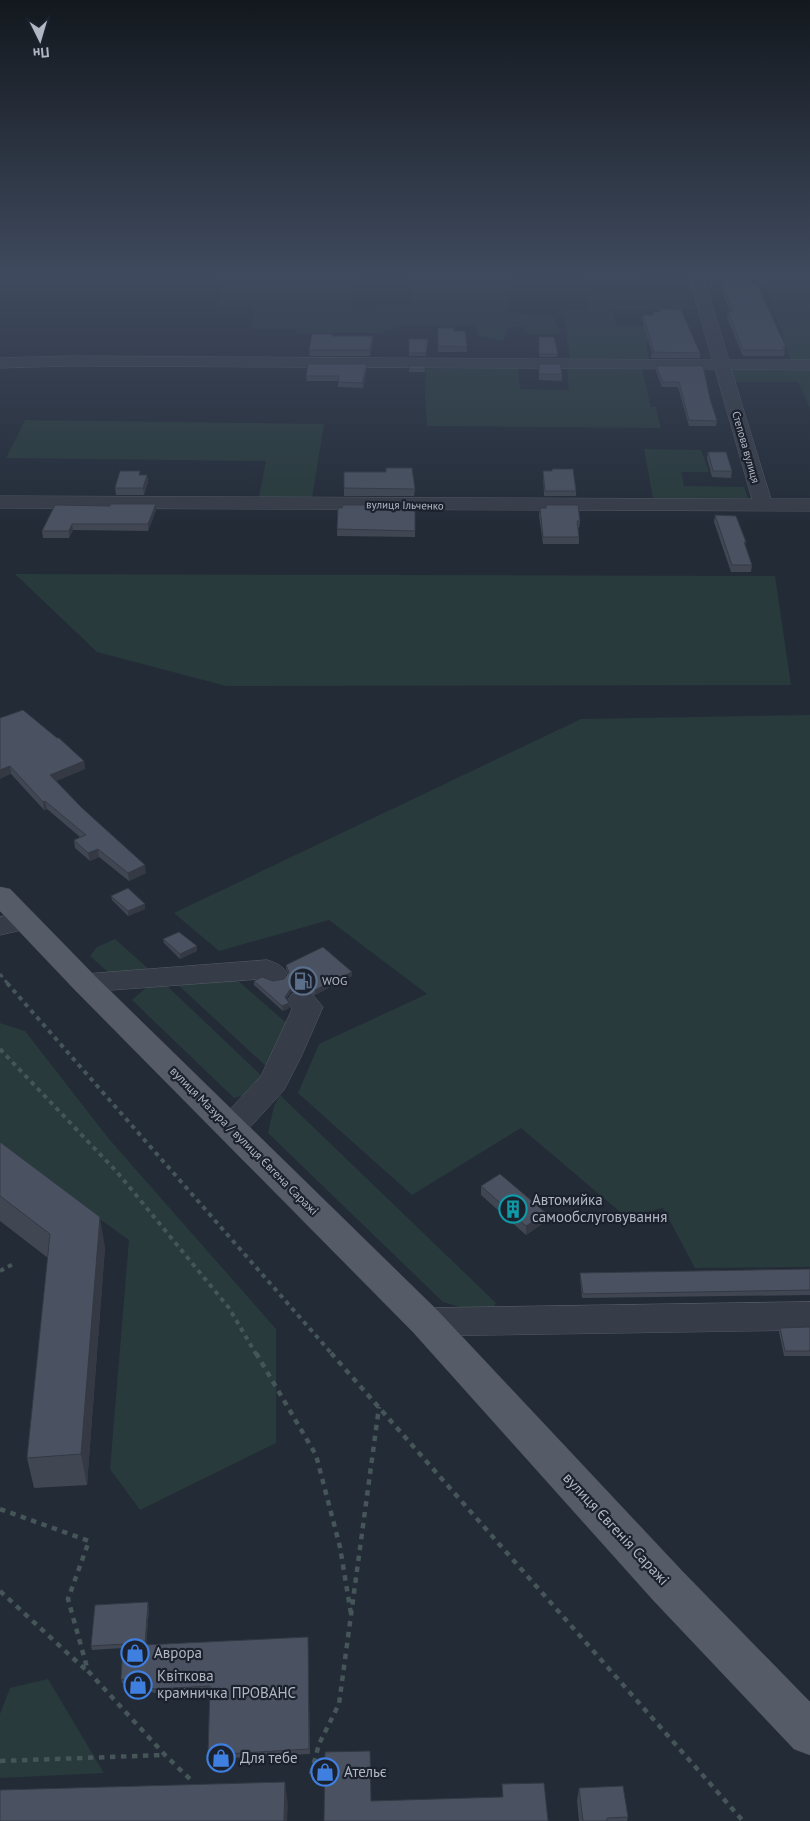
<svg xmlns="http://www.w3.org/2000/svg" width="810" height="1821" viewBox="0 0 810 1821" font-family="'PT Sans',sans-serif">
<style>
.green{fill:#283a3b}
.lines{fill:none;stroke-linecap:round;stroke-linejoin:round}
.minor-casing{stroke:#545b66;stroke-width:1}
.major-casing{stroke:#404651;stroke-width:1}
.path-far2{stroke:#455558;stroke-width:3;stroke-dasharray:4 4;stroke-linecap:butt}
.path-far1{stroke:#455558;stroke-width:4;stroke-dasharray:4.5 4.5;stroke-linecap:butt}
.path{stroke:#455558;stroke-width:4.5;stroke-dasharray:5.5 5.5;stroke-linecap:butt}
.minor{fill:#373d48;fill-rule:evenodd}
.major{fill:#555c68;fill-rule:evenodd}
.wall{fill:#404753}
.shaded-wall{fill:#343944}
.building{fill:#4a5261;stroke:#343944}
.labels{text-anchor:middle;stroke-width:4.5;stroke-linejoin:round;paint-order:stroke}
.far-street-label{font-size:11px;fill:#b1b8c4;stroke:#1c222d}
.poi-label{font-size:12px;fill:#b1b8c4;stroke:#1c222d;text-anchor:start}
.street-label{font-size:12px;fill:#b1b8c4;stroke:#1c222d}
.near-poi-label{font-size:15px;fill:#b1b8c4;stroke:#1c222d;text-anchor:start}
.near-street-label{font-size:15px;fill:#b1b8c4;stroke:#1c222d}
</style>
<rect width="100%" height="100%" fill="#232b37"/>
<path class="green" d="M462,273h51l-6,40 46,3 8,18h-34l-5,-7 -14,1 -5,13 -24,-5 -5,-10 -68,-1 -26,8h-82l-2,-4h-44l2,-22h-37l7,-30 131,2 -6,29 65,-1 -5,-28 54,-1z
M584,273h54l2,8h-55z
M756,273h54v21h-41l-7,-14h-3z
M586,295h105l4,15h-82l3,16h39l4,17h-13l3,17 -79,-1 -7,-49h25z
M769,295h41v113l-12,-26h-67l-7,-16 67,-5z
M518,368l2,21 49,1 -2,-22 75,1 9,38h5l5,21 -234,-2 -2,-28 1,-29z
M25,420l299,4 -12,74 -53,-1 7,-36 -260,-3z
M644,449l57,1 8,22h-28l3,14 60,1 4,11h-95z
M15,574l760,2 16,109 -565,1 -129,-34z
M810,715v552l-115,1 -32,-60 -37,9 -105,-89 -109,67 -114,-102 21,-49 108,-50 -98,-74 -110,31 -45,-38 407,-194z
M115,939l36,32 -25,3 -18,-2 -18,-16 7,-9z
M236,979l54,47 -22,42 -92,-85z
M165,984l99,94 -10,14 -20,6 -102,-98 16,-14z
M0,1023l25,8 84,108 167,190v114l-136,67 -30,-41 19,-229 -129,-92z
M280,1095l216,208 -4,6 -22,1 -27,-8 -175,-169 6,-27z
M48,1679l56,94 -104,5v-64l10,-26z"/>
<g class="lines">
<g class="minor-casing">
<path id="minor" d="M688,273h14l27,87h81v10l-79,-1 40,130h39v12l-810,-3v-12l752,3 -37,-130 -645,-3 -70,2v-10l70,-2 642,4z
M25,912l10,3 4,6 -4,6 -35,8v-18z
M267,960c10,3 16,6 21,15l-4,7 -10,2 -13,-5 -176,13 -10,-2 -4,-7 4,-7 10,-2z
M302,991l10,3 11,13 -22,50 -17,33 -42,46 -11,3 -11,-3 -5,-8 5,-8 41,-44 31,-67 -5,-8 5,-7z
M810,1302v28l-384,6 -13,-4 -5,-10 5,-10 13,-4z"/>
</g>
<g class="major-casing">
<path id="major" d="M0,887l10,2 85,87 344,336 245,261 126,129v53l-16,-6 -140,-148 -241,-269 -338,-342 -75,-79z"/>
</g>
<path class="path-far2" d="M0,974l8,10"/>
<path class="path-far1" d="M7,983l325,371
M0,1049l117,123 112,136 27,46
M0,1271l15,-8"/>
<path class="path" d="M256,1353l60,102 24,92 11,67
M331,1353l412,468
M0,1509l89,32 -21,58 20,72 77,84 27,26
M0,1591l87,80
M0,1761l164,-6
M311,1774l8,-30 20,-40 40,-297"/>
<use href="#minor" class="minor"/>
<use href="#major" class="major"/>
</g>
<path class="wall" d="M715,273h26l2,4 10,7h4l28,69h-1v3h-41l-16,-38 1,-6h2z
M660,309l40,44v5h-49l1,-6 -10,-32 1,-5h10v-3h7z
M438,328l16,3 13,16v5h-29z
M373,336v6l-3,14h-60l-1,-6z
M539,337l19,17 -1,3h-18z
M409,339h19l-2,17h-17z
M539,364l23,10v7l-23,-1z
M409,366h16v6h-16z
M656,366l54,33 7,22 -1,5h-27l-11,-39h-16l-6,-16z
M367,369l-4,19 -25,-1v-6h-31l-1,-5z
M708,452l24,19 -1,7 -19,-1 -5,-19z
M552,469l24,22v5h-32l-1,-25h9z
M386,472l29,17 -1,7h-70v-8z
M140,475h7l1,7 -4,13h-28l-1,-7z
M156,504v6l-8,21 -75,-1 -4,8h-26l-1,-7 68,-25z
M415,505v32l-78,-1v-7z
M540,508l40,13 -1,7h-1l1,9v7h-36l-4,-29z
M715,515l31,27 -1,3 7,20 -1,7h-20l-17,-50z
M0,718l84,43 1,8 -29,12 90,92 -17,8 -30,-24 -9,4 -15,-13 -1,-8 6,-3 -33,-28 -3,1 -33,-36z
M111,896l34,13 -17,7 -16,-16z
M163,939l34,7v5l-17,8 -16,-16z
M286,965l66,7v4l-37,19 -12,-6 -12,3 -5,7 3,4v5l-6,3 -29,-26v-4h19l11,-2 4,-6 -2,-4z
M0,1142l105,105 -18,238 -53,3 -7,-30 21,-200 -48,-37z
M481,1186l64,36 -19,13 -45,-40z
M810,1269v26l-228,3 -2,-21v-4z
M810,1327v29h-26l-5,-24 1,-4z
M149,1607l-3,38 162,-8 2,117 -102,5v-4l2,-65 -55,3 -33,-10 -1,-4 2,-31 -31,2 -1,-4z
M579,1788l49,29 -1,4h-48l-2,-20z"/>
<path class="shaded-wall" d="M373,336v6l-3,14v-6z
M367,364v5l-4,19 -1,-5z
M147,475l1,7 -4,13 -1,-7z
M156,504v6l-8,21v-7z
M72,524l1,6 -4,8v-7z
M84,761l1,8 -34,14 -1,-8z
M10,766l1,8 -11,5v-9z
M45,801l2,8 -3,1 -1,-8z
M98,849l1,8 -9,4 -2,-8z
M145,865l1,8 -17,8 -1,-8z
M145,904v5l-17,7v-5z
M197,946v5l-17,8v-5z
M352,972v4l-37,19v-5z
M302,985l1,4 -12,3 -6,9v-4l6,-9z
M289,1003v5l-6,3 -1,-5z
M546,1213l-1,9 -19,13v-9z
M100,1217l5,30 -18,238 -6,-31z
M148,1602l1,5 -3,43 -1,-5z
M285,1782l3,24 -1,15h-3z"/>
<path class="building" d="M718,273h23l2,4h6l4,7h4l29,63h-3l2,3h-42l-15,-38h5z
M660,309l21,1 19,43 -48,-1 2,-1 -11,-36h11l-1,-3h8z
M438,328h16v3h11l2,16 -29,-1z
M312,334h20v2h41l-3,14h-61z
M539,337h15l4,17h-19z
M409,339h19l-2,14h-17z
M308,364h59l-5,19 -24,-1 1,-6h-33z
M539,364h21l2,10h-23z
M409,366h16v3h-16z
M656,366h47l7,33 7,22 -28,-1 -10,-38h-16z
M708,452h18l6,19h-19z
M386,468h26l3,21 -71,-1v-16h42z
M552,469h21l3,22h-31l-2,-20h9z
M120,471h20l-1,4h8l-4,13h-28z
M110,504h46l-8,20h-76l-3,7h-27l13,-26 55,1z
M343,505h72v26l-78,-2 1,-21h4z
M546,505h32l2,16h-3l2,16h-36l-3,-29h6z
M715,515l21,1 10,26h-2l8,23h-20z
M23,710l34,28h2l25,23 -34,14 32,33 63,57 -17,8 -30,-24 -10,4 -14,-13 12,-5 -41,-34 -2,1 -33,-36 -10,4v-52z
M128,888l17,16 -17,7 -17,-15z
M179,932l18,14 -17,8 -17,-15z
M323,947l29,25 -37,18 -13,-5 -11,3 -6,9 4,6 -7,3 -28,-25 8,-4 11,4 11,-2 5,-7 -3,-7z
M0,1142l100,75 -19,237 -54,4 23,-224 -50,-38z
M500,1174l46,39 -20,13 -45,-40z
M810,1269v21l-227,4 -3,-21z
M810,1327v24h-25l-5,-23z
M148,1602l-3,43 163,-8 1,112 -101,6 2,-69 -55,3 -34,-10 2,-35 -32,2 4,-41z
M370,1751l1,50 132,-4 -1,-13 42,-1 4,38h-224l1,-69z
M285,1782l-1,39h-284v-31z
M623,1786l5,31 -21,1v3h-24l-4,-33z"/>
<linearGradient id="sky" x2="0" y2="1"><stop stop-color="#13181e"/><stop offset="0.52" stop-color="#3f4a5e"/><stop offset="1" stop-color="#3f4a5e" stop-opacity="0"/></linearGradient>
<rect width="810" height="528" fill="url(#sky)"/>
<defs>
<g id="fuel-ring" transform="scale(1.4375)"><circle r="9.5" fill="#1c222d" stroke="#5c6f8a" stroke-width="1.5"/><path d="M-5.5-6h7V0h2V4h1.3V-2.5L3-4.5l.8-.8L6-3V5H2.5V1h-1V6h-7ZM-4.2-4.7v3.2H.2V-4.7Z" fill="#5c6f8a"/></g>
<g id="building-ring" transform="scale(1.4375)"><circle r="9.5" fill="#1c222d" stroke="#0f9aa8" stroke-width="1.5"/><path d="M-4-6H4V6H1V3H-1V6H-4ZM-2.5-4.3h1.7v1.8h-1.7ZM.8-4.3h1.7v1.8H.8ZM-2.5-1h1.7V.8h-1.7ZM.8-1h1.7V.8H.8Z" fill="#0f9aa8"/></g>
<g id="shop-ring" transform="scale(1.4375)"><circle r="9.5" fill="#1c222d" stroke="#3f7fe0" stroke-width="1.5"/><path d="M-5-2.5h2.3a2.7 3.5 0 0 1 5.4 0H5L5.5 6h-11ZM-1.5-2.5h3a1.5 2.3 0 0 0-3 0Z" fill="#3f7fe0"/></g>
</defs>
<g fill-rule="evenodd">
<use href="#fuel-ring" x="303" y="981"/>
<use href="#building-ring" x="513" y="1209"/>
<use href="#shop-ring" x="135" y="1653"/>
<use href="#shop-ring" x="138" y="1685"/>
<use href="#shop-ring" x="221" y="1758"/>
<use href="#shop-ring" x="325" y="1772"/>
</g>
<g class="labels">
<g class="far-street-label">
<text transform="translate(746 447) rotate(74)" y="4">Степова вулиця</text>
<text transform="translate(405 505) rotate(1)" y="4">вулиця Ільченко</text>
</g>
<g class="poi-label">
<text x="322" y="985">WOG</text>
</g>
<g class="street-label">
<text transform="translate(244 1141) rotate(45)" y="4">вулиця Мазура / вулиця Євгена Саражі</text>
</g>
<g class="near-poi-label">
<text x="532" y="1205">Автомийка<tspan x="532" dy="17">самообслуговування</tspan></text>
<text x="154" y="1658">Аврора</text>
<text x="157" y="1681">Квіткова<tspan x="157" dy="17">крамничка ПРОВАНС</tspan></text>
<text x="240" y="1763">Для тебе</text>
<text x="344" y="1777">Ательє</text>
</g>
<g class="near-street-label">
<text transform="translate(616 1529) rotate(47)" y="5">вулиця Євгенія Саражі</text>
</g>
</g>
<g transform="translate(40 40) rotate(175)" stroke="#1c222d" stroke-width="4" paint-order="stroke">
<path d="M0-4L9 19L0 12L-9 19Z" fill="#b1b8c4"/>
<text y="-8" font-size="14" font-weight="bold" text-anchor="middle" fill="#b1b8c4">Пн</text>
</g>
</svg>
